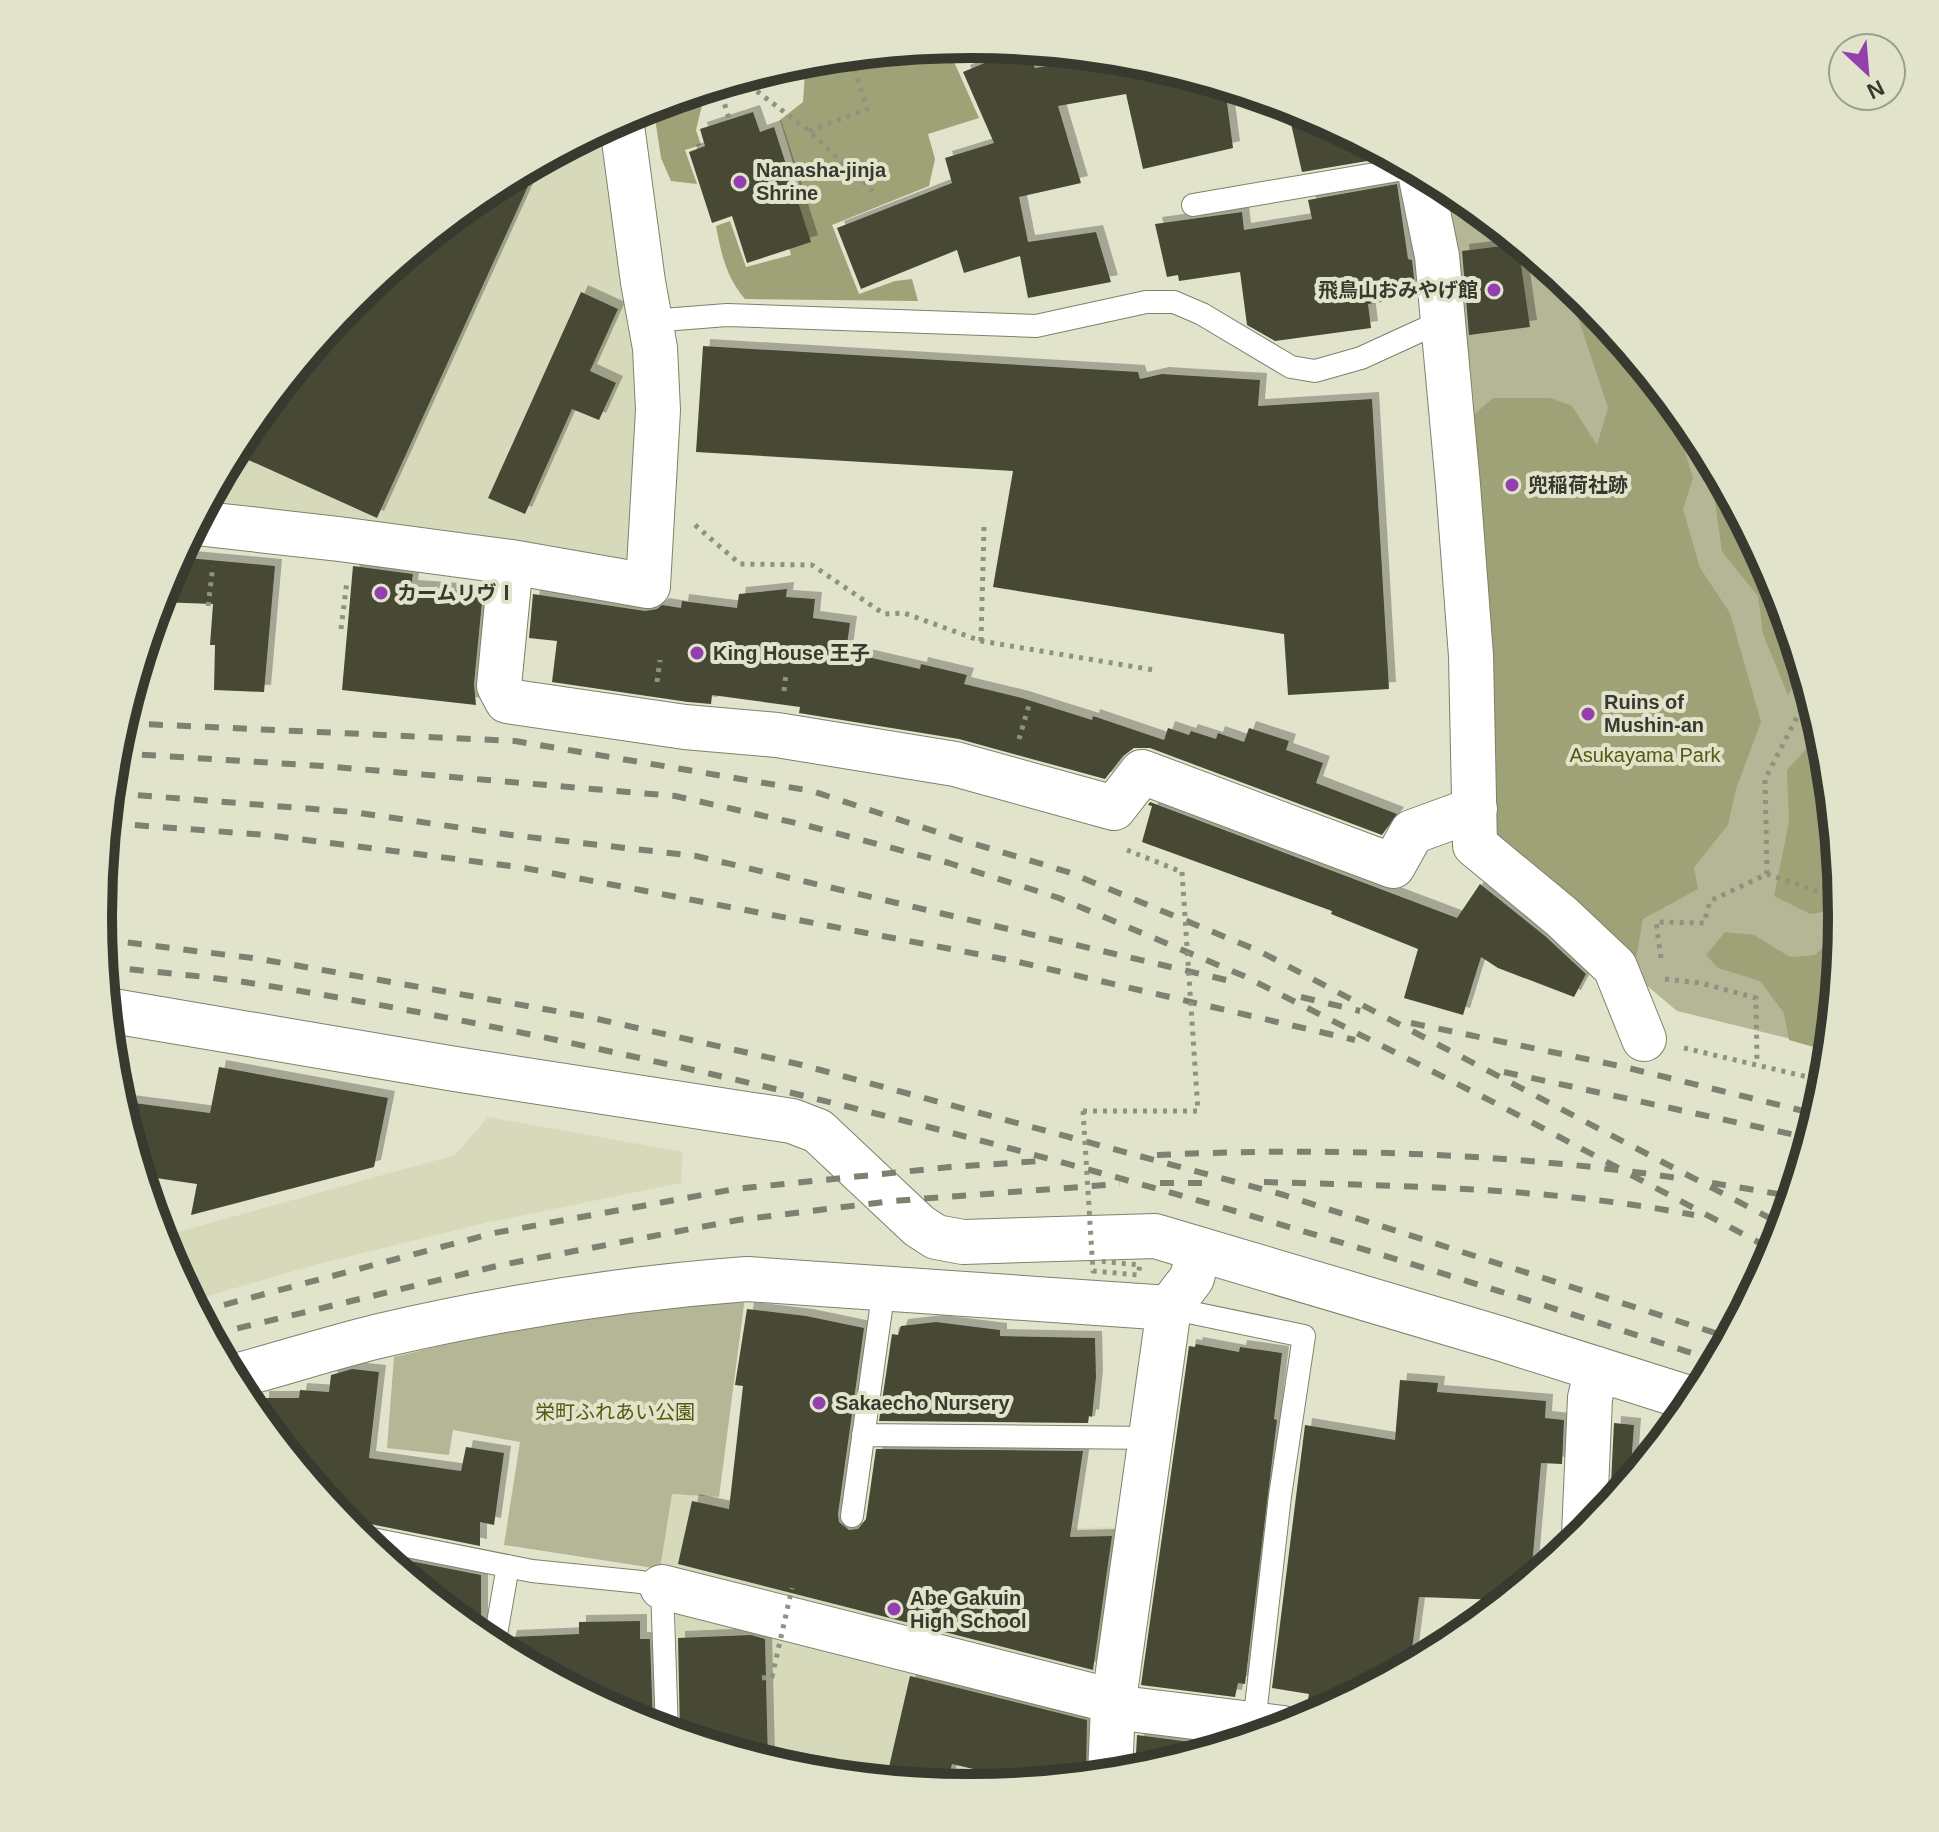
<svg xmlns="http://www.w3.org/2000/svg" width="1939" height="1832" viewBox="0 0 1939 1832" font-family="Helvetica,'Noto Sans JP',sans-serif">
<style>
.built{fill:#d7daba}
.green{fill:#b4b696}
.forest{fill:#9fa277}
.building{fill:#474935;filter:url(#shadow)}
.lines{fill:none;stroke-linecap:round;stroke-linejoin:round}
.service-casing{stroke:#7f816b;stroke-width:24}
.minor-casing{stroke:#7f816b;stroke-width:46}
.tertiary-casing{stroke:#7f816b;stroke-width:46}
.path{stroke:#909280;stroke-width:5;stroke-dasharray:4 6;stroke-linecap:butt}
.service{stroke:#fff;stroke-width:22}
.minor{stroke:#fff;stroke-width:44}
.tertiary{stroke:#fff;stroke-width:44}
.rail{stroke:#7e8070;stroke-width:6;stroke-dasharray:14 14;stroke-linecap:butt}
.path-bridge{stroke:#909280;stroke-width:5;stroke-dasharray:4 6;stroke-linecap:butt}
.poi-dot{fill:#9340ae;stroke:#e1e3cb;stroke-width:3}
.labels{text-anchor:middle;stroke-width:8;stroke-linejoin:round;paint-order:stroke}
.poi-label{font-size:20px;font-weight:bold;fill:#38392f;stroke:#e1e3cb;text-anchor:start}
.park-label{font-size:20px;fill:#565811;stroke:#e1e3cb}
.rim{fill:none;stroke:#38392f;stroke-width:10}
</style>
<defs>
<filter id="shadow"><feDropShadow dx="7" dy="-7" stdDeviation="0" flood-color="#0004"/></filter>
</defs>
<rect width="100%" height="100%" fill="#e1e3cb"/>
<path class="built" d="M608,125l41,275 -8,165 -441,-51 45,-83 108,-132 132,-108z
M488,1117l195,35 -2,31 -196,40 -167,41 -127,37 -27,-52 -4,-12 295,-82z
M672,1494l47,3 160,35 244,-5 -28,249 -107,10 -34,-4v5l-155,-16 -118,-36 -5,-90 1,-72 -17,-3z"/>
<path class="green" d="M1441,184l13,7 132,109 109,132 80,151 50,163 16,170 -13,132 -151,-37 -214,-181z
M745,1297l-26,200 -47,-3 -12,75 -156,-24 16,-103 -67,-12 -4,25 -62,-7 7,-91 124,-30z"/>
<path class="forest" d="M947,46l32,72 -51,16 7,25 -6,27 -97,39 27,69 36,-13 17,-2 6,22 -173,-2c-19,-22 -24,-46 -29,-73l14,-5 16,46 45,-12 -12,-47 25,-9 -24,-79 23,-18 2,-30 8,-13 65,-6 24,7 4,-10z
M706,89l-10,41 5,15 -16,5 12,34 -26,-3 -10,-23 -8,-53z
M1572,288l14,12 45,54 7,25 45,66 10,33 -10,31 17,59 30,45 31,109 -25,67 -8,36 -34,42 4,22 -55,30 -10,56 -153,-123 3,-334 -18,-95 28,-25h57l22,8 25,39 11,-37 -35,-106z
M1724,486l51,97 27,87 -14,25 -25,-61 -5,-38 -36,-44 -7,-51z
M1818,736l4,1 3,9 16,163 -31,5 -36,-18 15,-74 -2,-52z
M1725,932l29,3 36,22 25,-2 18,-18 7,-1 -12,115 -39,-11 -5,-27 -24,-32 -42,-13 -12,-13z"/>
<path class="building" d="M1018,49l9,1 8,18 64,-11 41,4 85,26 8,61 -90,21 -17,-75 -68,12 23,77 -62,14 9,45 68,-10 15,50 -83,16 -8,-42 -56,17 -7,-23 -96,39 -24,-61 115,-45 -7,-25 49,-15 -31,-71z
M1287,106l17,5 87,46 -89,15z
M753,112l7,20 14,-5 37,115 -64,21 -15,-47 -20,7 -23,-71 16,-6 -5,-17z
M539,162l-162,356 -144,-65 12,-22 108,-132 132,-108z
M1397,184l11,75 4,1 4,36 -48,8 3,24 -96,13 -28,-16 -7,-53 -61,9 -1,-6 -11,2 -12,-53 87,-12 2,18 68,-11 -4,-19z
M1518,244l12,83 -61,8 -7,-84z
M581,292l37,17 -28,62 26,12 -17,37 -27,-11 -47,105 -37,-16z
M703,346l435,26 2,7 22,-5 98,6 -2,26 114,-7 17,290 -101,6 -4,-61 -291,-47 20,-116 -317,-19z
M177,557l98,9 -11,126 -50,-2 1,-45h-5l3,-41 -55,-2 6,-20z
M353,566l60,8 -2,13 72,5 -9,92 2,21 -134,-15z
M787,589l-1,8 29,2 -2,19 37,5 -4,29 74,17 1,-5 46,11 -3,9 58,14 70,22 1,-4 71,24 4,-12 21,7 2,-4 25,8 2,-6 26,9 5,-14 40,13 -3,9 37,13 -7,20 81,31 -15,21 -232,-87h-16l-11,8 -18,23 -146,-40 -160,-26 1,-6 -88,-12 -1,9 -23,-2 -136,-20 5,-41 -28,-3 4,-44 112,17 12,-2 5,-4 19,3 1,-7 55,7 2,-14z
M1150,802l307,116 23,-34 65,52 41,38 -12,23 -76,-29 -17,-11 -18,58 -59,-17 14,-49 -87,-35 1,-3 -190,-69 10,-36 -4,-1z
M219,1067l169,31 -14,69 -183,48 6,-31 -55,-8 -23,-75 91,12z
M747,1309l59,7 58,12 -26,186 1,8 10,8 9,-1 8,-10 10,-70 207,2 -13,86 42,-1 -19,134 -415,-106 14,-63 37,8 14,-123 -8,-1z
M936,1322l64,8v6l95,2 1,39 -4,40 -3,-1 -1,7 -209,-2 13,-87 6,1 3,-9z
M1196,1344l43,8 1,-5 42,6 -8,66 3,1 -32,264 -7,-1 -3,14 -94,-12 48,-339 6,1z
M352,1369l27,3 -10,86 92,13 5,-24 38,6 -10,72 -14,-3v24l-120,-24 -13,4 -85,-105v-23h37l1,-8 29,2 2,-17z
M1400,1380l38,3 -1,9 109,9 -1,17 19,2 -2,44 -21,-1 -10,115 -27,22 -85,-3 -9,67 -71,38 -31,-3 1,-5 -37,-6 33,-263 90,15z
M1614,1423l20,2 -4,55 -20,23z
M380,1555l101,20v63l-52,-43z
M640,1621v18h10l3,88 -18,-6 -129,-69 4,-15 69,-3v-12z
M751,1635l14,4 3,123 -88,-27 -2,-97z
M910,1676l177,44 -1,57 -57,5 -77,-18 -6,22 -60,-6z
M1137,1735l61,8 -1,11 -62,18z"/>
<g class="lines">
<g class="service-casing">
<path id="service" d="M1193,205l217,-37
M650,321l77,-6 309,11 110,-24h28l28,12 89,53 24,4 46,-13 83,-38
M1169,1308l135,28 -24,160 -26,228
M863,1435l288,3
M852,1516l32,-228
M357,1536l175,35 109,11 21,5 5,144
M494,1646l14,-80"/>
</g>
<g class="minor-casing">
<path id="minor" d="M1420,173l17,83 21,229 13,171 4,189 87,72 53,50 29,72
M196,523l143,16 172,23 137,24 10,-176 -3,-62 -12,-66 -22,-164
M511,562l-12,124 8,15 178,26 92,8 178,29 159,44 28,-36 251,94 19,-34 63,-23
M232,1377c49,-13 98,-29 147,-41 120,-28 245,-48 368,-57l422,29
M1584,1535l6,-137 7,-29
M662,1587l451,114
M1113,1707l170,21
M1110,1774l3,-67 56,-399 23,-30 7,-28"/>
</g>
<g class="tertiary-casing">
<path id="tertiary" d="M107,1010l348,59 337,52 26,10 101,95 17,11 27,5 192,-6 347,103 193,61"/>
</g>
<path class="path" d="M741,79l68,52 64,60
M719,85l10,34
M809,131l58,-22 -16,-53
M695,525l45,39 72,1 72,49 20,-1 77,28 173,29
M208,606l5,-40
M341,629l6,-48
M981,641l3,-114
M657,682l3,-22
M784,691l2,-17
M1019,739l11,-37
M1127,850l55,22
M1767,874l-2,-95 44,-85
M1661,958l-5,-36 48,1 6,-22 57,-27 73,25
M1665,979l36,4 55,15 1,66
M1684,1048l141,33
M1083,1111h115"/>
<use href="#service" class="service"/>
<use href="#minor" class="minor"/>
<use href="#tertiary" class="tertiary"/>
<path class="rail" d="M121,723l394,18 297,50 143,47 113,34 191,79 524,274
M114,753l209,13 352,30 134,30 140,37 110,35 185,78 255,129 276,146
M110,793l242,19 159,23 185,21 543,127
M107,823l160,12 252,32 495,94 341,79
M100,939l160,20 324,57 218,49 482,130 444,142
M102,966c47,6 95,9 142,16 156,24 313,57 467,92 340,78 674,178 1005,287
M1301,997l59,14
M1411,1023l209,43 196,48
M1504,1072l305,66
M1157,1155c173,-8 356,-2 527,24
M1264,1182c144,4 289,6 430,33
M1160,1183h56
M1712,1183l79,13
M197,1312l297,-79 241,-44 215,-22 91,-6
M210,1335l291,-70 237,-45 154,-19 228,-17"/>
<path class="path-bridge" d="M1182,872l16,239
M1083,1111l10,160 45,4 2,-10 -42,-4
M762,1678l10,-1 20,-89"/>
</g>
<g class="poi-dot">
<circle cx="740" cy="182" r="8"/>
<circle cx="1494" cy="290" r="8"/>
<circle cx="1512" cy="485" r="8"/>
<circle cx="381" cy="593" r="8"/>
<circle cx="697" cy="653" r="8"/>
<circle cx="1588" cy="714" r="8"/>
<circle cx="819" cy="1403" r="8"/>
<circle cx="894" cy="1609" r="8"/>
</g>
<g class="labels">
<g class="poi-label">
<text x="756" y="177">Nanasha-jinja<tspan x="756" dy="23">Shrine</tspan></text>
<text x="1478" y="297" text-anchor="end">飛鳥山おみやげ館</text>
<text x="1528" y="492">兜稲荷社跡</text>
<text x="397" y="600">カームリヴⅠ</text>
<text x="713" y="660">King House 王子</text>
<text x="1604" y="709">Ruins of<tspan x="1604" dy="23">Mushin-an</tspan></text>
<text x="835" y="1410">Sakaecho Nursery</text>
<text x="910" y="1605">Abe Gakuin<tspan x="910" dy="23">High School</tspan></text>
</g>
<g class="park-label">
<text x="1645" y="762">Asukayama Park</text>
<text x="615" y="1419">栄町ふれあい公園</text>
</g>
</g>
<path d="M0 0H1939V1832H0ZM112 916a858 858 0 1 1 1716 0a858 858 0 1 1-1716 0Z" fill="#e1e3cb" fill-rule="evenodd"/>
<path class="rim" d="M112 916a858 858 0 1 1 1716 0a858 858 0 1 1-1716 0Z"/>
<g transform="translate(1867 72) rotate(154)"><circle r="38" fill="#e1e3cb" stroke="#9d9f8d" stroke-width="2"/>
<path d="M0-6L14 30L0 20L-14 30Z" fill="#9340ae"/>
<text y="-12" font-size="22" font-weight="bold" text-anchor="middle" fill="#38392f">N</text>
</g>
</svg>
